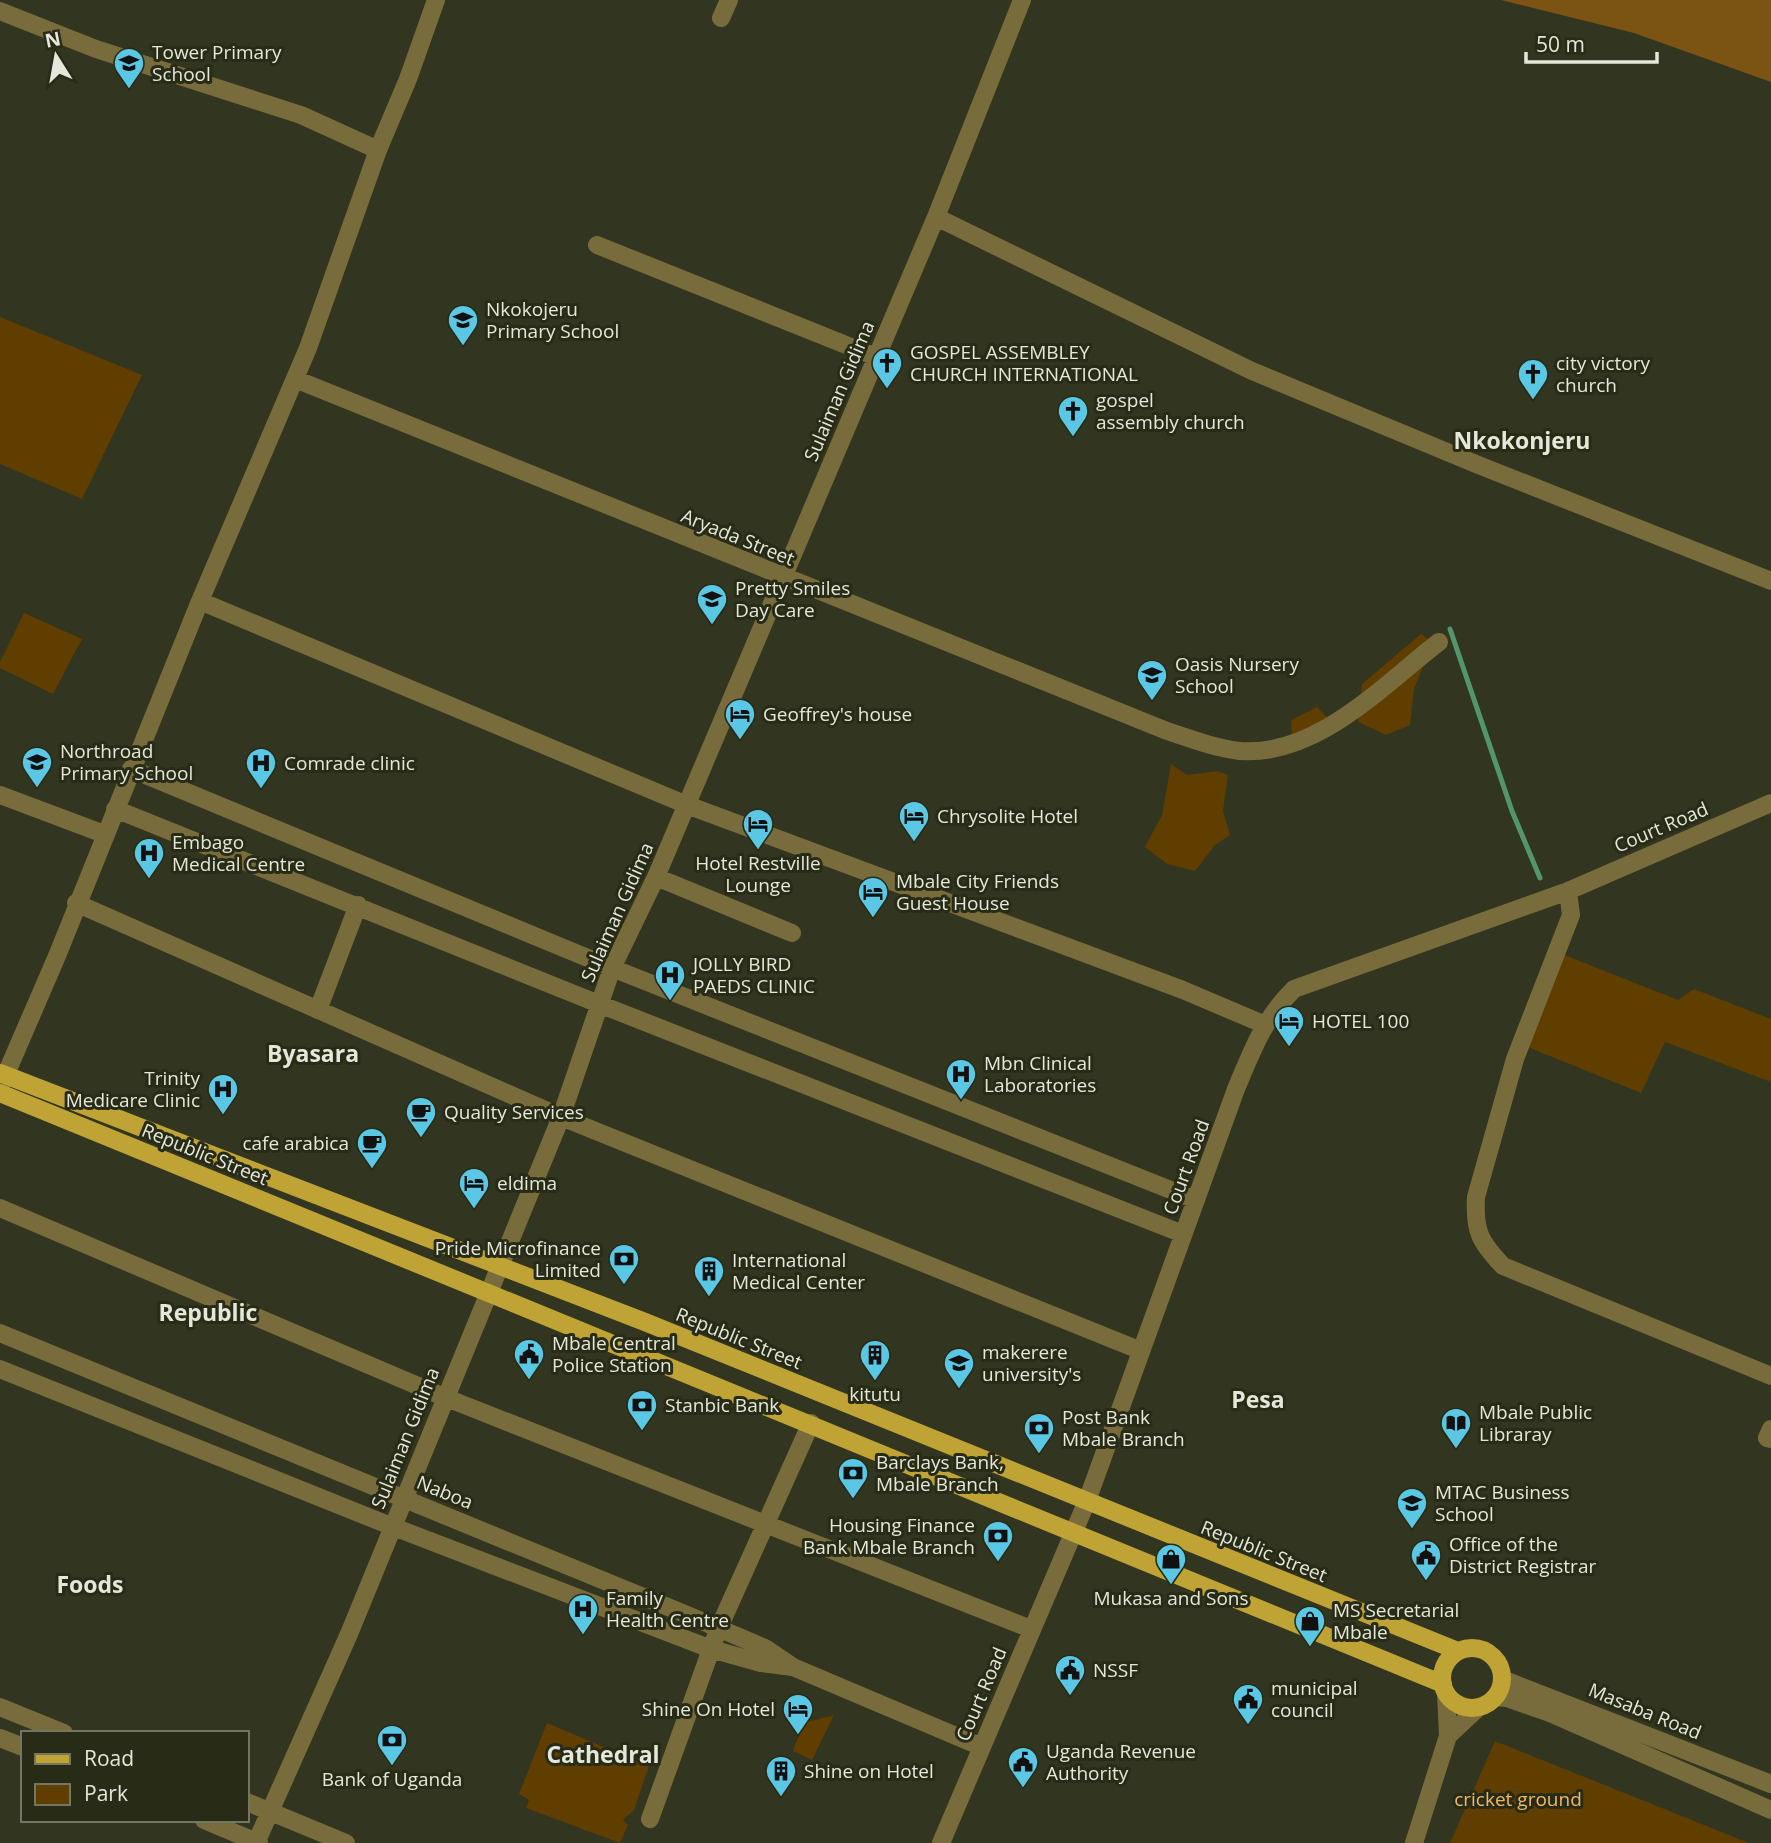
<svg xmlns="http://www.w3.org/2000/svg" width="1771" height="1843" viewBox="0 0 1771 1843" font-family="'Open Sans',sans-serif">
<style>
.green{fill:#603e00}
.forest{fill:#7b5312}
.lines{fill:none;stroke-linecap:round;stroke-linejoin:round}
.stream{stroke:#53966e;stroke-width:5}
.minor{stroke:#796c3c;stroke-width:18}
.major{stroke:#bfa435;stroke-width:18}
.labels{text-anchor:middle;stroke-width:6;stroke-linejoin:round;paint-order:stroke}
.poi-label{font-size:19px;fill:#e4e7d9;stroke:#282b16;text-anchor:start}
.street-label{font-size:19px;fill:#e4e7d9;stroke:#282b16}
.park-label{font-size:19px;fill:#f3b863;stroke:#282b16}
.quarter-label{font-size:23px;font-weight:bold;fill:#e4e7d9;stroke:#282b16}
</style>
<rect width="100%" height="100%" fill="#32351f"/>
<path class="green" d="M0,317l142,58 -60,124 -82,-35z
M24,613l58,26 -29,55 -53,-26v-6z
M1421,634l12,8 -19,47 -4,36 -24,10 -28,-13 4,-38z
M1317,707l15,15 -40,16 -1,-18z
M1171,764l16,11 30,-4 11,4 -5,36 7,24 -15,10 -20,26 -28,-7 -22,-17 17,-32z
M1562,954l116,46 16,-11 77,30v63l-106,-40 -24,51 -118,-48z
M834,1715l-22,45 -19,-9 10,-28z
M547,1723l102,43 -15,44 -11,10 5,5 -8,18 -94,-35 3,-8 -10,-6z
M1495,1741l254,102h-299z"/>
<path class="forest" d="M1501,0h270v82l-137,-49z"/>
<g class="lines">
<path class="stream" d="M1450,629l62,182 28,67"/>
<path class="minor" d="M0,11l96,38 205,66 77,35
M721,18l8,-18
M936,217l316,154 224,93 295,117
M597,245l279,112
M295,379l872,352c24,8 48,17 73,20 77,6 143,-66 199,-109
M200,601l487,204 496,185 80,34
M131,769l481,199 584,232
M0,795l104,39
M115,809l484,195 584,230
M656,877l136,56
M1568,891l3,24 -56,144 -39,138c-2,34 4,45 27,69l268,110
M76,903l485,214 578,233
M318,1010l40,-105
M0,1088l57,-132 143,-355 108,-253 70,-198 30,-71 28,-79
M0,1208l444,189 587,232
M0,1333l685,281 80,34 28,19 189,80
M0,1369l391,157 320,123 50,14 32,4
M1771,1429l-4,9 4,1
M1502,1679l269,105
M1495,1697l12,1 43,15 221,97
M0,1707l64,26
M1448,1736l31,-29
M0,1738l23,9
M247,1802l99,41
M650,1819l68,-189 93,-207
M204,1820l55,23
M256,1843l93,-209 212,-517 51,-149 44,-91 280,-660 86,-217
M941,1843l146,-342 149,-412c16,-38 28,-71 58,-100l274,-98 203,-88
M1414,1843l34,-107 -2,-43"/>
<path class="major" d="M0,1073l645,249 813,329
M0,1093l1443,591
M1442 1678a30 30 0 1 1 60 0a30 30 0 1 1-60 0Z"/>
</g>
<defs>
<g id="school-pin" transform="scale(1.575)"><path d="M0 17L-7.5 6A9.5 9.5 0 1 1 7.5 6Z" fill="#5ac8e5" stroke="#282b16"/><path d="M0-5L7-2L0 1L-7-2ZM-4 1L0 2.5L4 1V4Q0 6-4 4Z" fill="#111"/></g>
<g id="church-pin" transform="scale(1.575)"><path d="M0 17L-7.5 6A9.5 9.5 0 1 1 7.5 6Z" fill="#5ac8e5" stroke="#282b16"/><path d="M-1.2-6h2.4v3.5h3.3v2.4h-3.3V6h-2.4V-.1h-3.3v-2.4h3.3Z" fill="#111"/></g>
<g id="hotel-pin" transform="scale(1.575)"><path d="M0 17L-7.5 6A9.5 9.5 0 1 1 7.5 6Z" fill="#5ac8e5" stroke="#282b16"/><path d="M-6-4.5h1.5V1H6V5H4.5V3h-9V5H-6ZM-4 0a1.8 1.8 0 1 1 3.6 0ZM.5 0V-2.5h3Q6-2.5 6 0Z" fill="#111"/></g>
<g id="hospital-pin" transform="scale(1.575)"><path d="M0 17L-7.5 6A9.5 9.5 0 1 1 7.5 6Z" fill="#5ac8e5" stroke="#282b16"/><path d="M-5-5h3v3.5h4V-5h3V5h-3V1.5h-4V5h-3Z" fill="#111"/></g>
<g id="cafe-pin" transform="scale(1.575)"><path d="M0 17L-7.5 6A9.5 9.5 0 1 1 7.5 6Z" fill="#5ac8e5" stroke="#282b16"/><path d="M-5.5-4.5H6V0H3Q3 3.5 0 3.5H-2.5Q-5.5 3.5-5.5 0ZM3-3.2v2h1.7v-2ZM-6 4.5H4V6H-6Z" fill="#111"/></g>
<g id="bank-pin" transform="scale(1.575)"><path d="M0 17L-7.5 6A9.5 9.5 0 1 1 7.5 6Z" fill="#5ac8e5" stroke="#282b16"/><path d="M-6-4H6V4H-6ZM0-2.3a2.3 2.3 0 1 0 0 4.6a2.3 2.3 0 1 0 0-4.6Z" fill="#111"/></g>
<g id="building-pin" transform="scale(1.575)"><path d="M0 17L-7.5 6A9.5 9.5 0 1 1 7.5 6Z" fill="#5ac8e5" stroke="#282b16"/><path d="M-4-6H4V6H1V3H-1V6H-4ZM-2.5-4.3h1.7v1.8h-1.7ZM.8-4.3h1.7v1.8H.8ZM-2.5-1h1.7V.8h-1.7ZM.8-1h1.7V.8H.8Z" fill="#111"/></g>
<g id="civic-pin" transform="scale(1.575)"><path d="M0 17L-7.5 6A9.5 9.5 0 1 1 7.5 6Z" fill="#5ac8e5" stroke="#282b16"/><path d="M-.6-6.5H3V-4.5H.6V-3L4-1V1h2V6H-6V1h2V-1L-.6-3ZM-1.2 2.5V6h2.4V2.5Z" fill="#111"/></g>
<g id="university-pin" transform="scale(1.575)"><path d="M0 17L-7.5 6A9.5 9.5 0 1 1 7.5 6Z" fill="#5ac8e5" stroke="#282b16"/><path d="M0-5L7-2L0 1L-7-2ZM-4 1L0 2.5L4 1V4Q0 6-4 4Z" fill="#111"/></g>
<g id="library-pin" transform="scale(1.575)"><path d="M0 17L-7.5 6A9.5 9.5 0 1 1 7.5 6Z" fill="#5ac8e5" stroke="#282b16"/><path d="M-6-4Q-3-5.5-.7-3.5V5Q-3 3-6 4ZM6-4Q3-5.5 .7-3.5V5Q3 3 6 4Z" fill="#111"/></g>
<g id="shop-pin" transform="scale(1.575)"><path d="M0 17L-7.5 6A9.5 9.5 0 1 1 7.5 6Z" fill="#5ac8e5" stroke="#282b16"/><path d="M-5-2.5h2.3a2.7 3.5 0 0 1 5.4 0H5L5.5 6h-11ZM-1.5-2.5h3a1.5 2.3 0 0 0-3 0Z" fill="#111"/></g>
</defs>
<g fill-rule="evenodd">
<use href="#school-pin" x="129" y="63"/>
<use href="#school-pin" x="463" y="320"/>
<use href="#church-pin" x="887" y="363"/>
<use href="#church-pin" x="1533" y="374"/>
<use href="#church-pin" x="1073" y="411"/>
<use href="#school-pin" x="712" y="599"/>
<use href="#school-pin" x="1152" y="675"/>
<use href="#hotel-pin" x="740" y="714"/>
<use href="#school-pin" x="37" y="762"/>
<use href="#hospital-pin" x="261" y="763"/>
<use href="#hotel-pin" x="914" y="816"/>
<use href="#hotel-pin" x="758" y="824"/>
<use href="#hospital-pin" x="149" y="853"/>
<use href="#hotel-pin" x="873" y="892"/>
<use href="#hospital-pin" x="670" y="975"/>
<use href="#hotel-pin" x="1289" y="1021"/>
<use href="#hospital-pin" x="961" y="1074"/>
<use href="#hospital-pin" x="223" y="1089"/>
<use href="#cafe-pin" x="421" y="1112"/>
<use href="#cafe-pin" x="372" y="1143"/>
<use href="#hotel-pin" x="474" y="1183"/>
<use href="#bank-pin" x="624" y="1259"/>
<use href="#building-pin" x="709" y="1271"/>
<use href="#civic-pin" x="529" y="1354"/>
<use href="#building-pin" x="875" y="1355"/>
<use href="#university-pin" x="959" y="1363"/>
<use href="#bank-pin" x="642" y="1405"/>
<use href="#library-pin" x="1456" y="1423"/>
<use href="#bank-pin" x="1039" y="1428"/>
<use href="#bank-pin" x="853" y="1473"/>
<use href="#school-pin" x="1412" y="1503"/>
<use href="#bank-pin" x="998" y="1536"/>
<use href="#civic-pin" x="1426" y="1555"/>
<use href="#shop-pin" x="1171" y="1559"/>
<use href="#hospital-pin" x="583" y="1609"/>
<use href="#shop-pin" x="1310" y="1621"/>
<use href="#civic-pin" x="1070" y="1670"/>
<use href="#civic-pin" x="1248" y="1699"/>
<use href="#hotel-pin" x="798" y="1709"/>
<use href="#bank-pin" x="392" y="1740"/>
<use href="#civic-pin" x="1023" y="1762"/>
<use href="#building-pin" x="781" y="1771"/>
</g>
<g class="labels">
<g class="poi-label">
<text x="152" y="59">Tower Primary<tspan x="152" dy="22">School</tspan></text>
<text x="486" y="316">Nkokojeru<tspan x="486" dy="22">Primary School</tspan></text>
<text x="910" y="359">GOSPEL ASSEMBLEY<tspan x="910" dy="22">CHURCH INTERNATIONAL</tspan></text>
<text x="1556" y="370">city victory<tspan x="1556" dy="22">church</tspan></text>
<text x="1096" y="407">gospel<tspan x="1096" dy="22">assembly church</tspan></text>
<text x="735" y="595">Pretty Smiles<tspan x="735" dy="22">Day Care</tspan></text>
<text x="1175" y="671">Oasis Nursery<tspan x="1175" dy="22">School</tspan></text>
<text x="763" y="721">Geoffrey's house</text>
<text x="60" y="758">Northroad<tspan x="60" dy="22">Primary School</tspan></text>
<text x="284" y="770">Comrade clinic</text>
<text x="937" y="823">Chrysolite Hotel</text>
<text x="172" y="849">Embago<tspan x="172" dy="22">Medical Centre</tspan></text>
<text x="758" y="870" text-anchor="middle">Hotel Restville<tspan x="758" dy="22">Lounge</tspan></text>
<text x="896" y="888">Mbale City Friends<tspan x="896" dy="22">Guest House</tspan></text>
<text x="693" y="971">JOLLY BIRD<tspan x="693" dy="22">PAEDS CLINIC</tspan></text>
<text x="1312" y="1028">HOTEL 100</text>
<text x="984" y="1070">Mbn Clinical<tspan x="984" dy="22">Laboratories</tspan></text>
<text x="200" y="1085" text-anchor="end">Trinity<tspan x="200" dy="22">Medicare Clinic</tspan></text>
<text x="444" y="1119">Quality Services</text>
<text x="349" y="1150" text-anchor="end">cafe arabica</text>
<text x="497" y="1190">eldima</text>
<text x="601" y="1255" text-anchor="end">Pride Microfinance<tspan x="601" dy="22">Limited</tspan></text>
<text x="732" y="1267">International<tspan x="732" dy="22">Medical Center</tspan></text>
<text x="552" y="1350">Mbale Central<tspan x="552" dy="22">Police Station</tspan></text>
<text x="982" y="1359">makerere<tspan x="982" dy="22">university's</tspan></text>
<text x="875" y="1401" text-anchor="middle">kitutu</text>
<text x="665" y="1412">Stanbic Bank</text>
<text x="1479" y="1419">Mbale Public<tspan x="1479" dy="22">Libraray</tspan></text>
<text x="1062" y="1424">Post Bank<tspan x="1062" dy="22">Mbale Branch</tspan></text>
<text x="876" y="1469">Barclays Bank,<tspan x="876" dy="22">Mbale Branch</tspan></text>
<text x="1435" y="1499">MTAC Business<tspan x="1435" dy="22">School</tspan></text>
<text x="975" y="1532" text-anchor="end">Housing Finance<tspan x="975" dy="22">Bank Mbale Branch</tspan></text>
<text x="1449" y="1551">Office of the<tspan x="1449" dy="22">District Registrar</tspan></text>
<text x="606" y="1605">Family<tspan x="606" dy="22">Health Centre</tspan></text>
<text x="1171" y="1605" text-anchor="middle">Mukasa and Sons</text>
<text x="1333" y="1617">MS Secretarial<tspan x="1333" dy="22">Mbale</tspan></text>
<text x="1093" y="1677">NSSF</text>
<text x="1271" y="1695">municipal<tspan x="1271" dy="22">council</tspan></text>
<text x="775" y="1716" text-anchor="end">Shine On Hotel</text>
<text x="1046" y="1758">Uganda Revenue<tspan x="1046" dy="22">Authority</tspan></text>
<text x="804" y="1778">Shine on Hotel</text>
<text x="392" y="1786" text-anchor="middle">Bank of Uganda</text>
</g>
<g class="street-label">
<text transform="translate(839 391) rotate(-67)" y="7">Sulaiman Gidima</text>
<text transform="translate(738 537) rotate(22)" y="7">Aryada Street</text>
<text transform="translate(1661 827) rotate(-23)" y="7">Court Road</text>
<text transform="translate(617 912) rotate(-66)" y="7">Sulaiman Gidima</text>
<text transform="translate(205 1154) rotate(22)" y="7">Republic Street</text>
<text transform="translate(1186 1167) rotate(-70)" y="7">Court Road</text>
<text transform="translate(739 1338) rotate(22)" y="7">Republic Street</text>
<text transform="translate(405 1438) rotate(-68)" y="7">Sulaiman Gidima</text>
<text transform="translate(445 1492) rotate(22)" y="7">Naboa</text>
<text transform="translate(1264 1551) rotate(22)" y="7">Republic Street</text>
<text transform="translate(981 1694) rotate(-67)" y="7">Court Road</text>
<text transform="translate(1645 1711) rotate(22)" y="7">Masaba Road</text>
</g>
<g class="park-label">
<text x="1518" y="1806">cricket ground</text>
</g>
<g class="quarter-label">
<text x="1522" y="449">Nkokonjeru</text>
<text x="313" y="1062">Byasara</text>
<text x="208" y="1321">Republic</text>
<text x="1258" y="1408">Pesa</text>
<text x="90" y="1593">Foods</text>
<text x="603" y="1763">Cathedral</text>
</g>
</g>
<rect x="21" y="1731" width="228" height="91" fill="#282b16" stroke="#737664" stroke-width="2"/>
<rect x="35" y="1754" width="35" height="10" fill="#bfa435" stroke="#737664" stroke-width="2"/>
<text x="84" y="1766" font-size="21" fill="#e4e7d9">Road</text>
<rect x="35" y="1784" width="35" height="21" fill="#603e00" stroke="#737664" stroke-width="2"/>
<text x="84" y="1801" font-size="21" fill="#e4e7d9">Park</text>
<g transform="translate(56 56) rotate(349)" stroke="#282b16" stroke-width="5" paint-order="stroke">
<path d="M0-5L12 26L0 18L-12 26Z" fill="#e4e7d9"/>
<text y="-10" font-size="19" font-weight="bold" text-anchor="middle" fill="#e4e7d9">N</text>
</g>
<path d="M1526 52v10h131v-10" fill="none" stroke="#e4e7d9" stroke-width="3.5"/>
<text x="1536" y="52" font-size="21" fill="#e4e7d9" stroke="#282b16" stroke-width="5" paint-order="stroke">50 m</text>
</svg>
